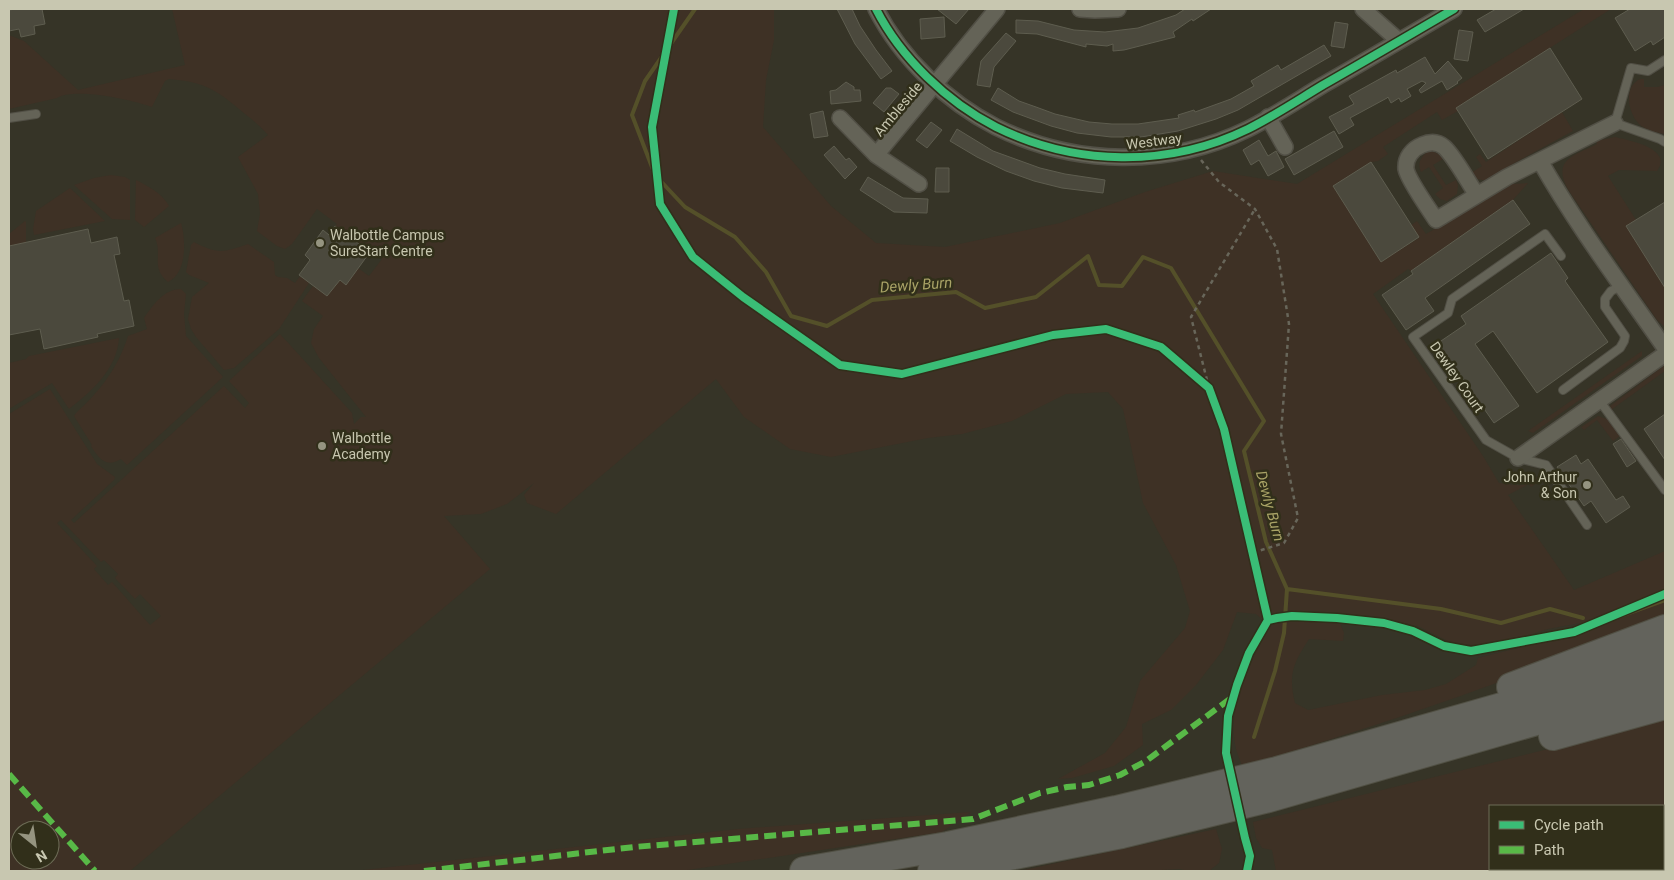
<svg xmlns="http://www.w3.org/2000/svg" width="1674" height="880" viewBox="0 0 1674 880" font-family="Roboto,sans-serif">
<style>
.green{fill:#3e3125;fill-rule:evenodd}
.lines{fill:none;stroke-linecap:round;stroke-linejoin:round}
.stream{stroke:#545029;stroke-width:4}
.building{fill:#4b493d;stroke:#5e5d4f}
.lane-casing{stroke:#514f45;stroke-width:10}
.street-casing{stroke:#514f45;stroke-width:18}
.highway-casing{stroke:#515044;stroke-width:30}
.path{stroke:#68665a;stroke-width:2.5;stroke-dasharray:4 4;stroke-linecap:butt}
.lane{stroke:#646357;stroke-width:8}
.street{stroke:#646357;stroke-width:15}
.highway{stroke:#63635c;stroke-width:28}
.quiet{stroke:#58b947;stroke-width:6;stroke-dasharray:12 6;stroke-linecap:butt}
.cycleway-casing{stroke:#312f1a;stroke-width:11}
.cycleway{stroke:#3abd76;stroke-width:8}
.poi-dot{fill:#959480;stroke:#312f1a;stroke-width:2}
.labels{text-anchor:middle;stroke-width:5;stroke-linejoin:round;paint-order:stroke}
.street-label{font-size:14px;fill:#c8c7b0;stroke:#312f1a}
.poi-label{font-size:14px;fill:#c8c7b0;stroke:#312f1a;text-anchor:start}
.water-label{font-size:15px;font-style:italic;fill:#a9a366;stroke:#312f1a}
</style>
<rect width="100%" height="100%" fill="#363427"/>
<path class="green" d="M172,9h602v31l-8,40 -3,47 68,79 45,37 69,4 115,-24 85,-31 68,-21 84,13 287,-175h27l-101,64 33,51 19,-12 11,19 -75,41 1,3 -10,6 -13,-2 -5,-6 11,-7 -6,-9 4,-3 6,8 47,-31 -32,-51 -45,28 2,3 -16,9 -5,-8 -54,35 5,7 -10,7 -7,1 -38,24 48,75 38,-23 -8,-13 6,-4 9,13 87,-50 15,-1 -15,17 -102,71 -3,-2 -35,25 110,162 16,27c23,2 24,7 44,-11l2,2 1,2 -15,11 -2,-3 -21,11 66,95 91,-39v39l-71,28 4,7 67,-26v20c-139,55 -279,106 -423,147 -2,-7 -6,-14 -7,-22 -7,-42 17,-82 34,-118l-13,-12 -19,-2 -14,38 -27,35 -25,25 -29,14 1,21 -29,21 -42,12 -14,1 47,-26 21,-26 14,-46 45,-53 5,-17 -14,-46 -33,-62 -20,-94 -15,-17 -42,2 -54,27 -50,13 -34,4 -97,19 -41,-8 -46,-32 -28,-38 -160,135 -29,-11 -3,-8 10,-12 -27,21 -26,10 -37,2 46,53 -360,302h-121v-457l41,-25 47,75 18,13 -1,3 -43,40 3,3 150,-137 21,22 4,-5 -20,-22 51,-47 72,79 2,11 7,-7h5l-47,-59 -8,-15 3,-14 9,-13 -21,-15 11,-15 14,10 13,-16 6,4 12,-16 11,8 13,-17 -47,-33 2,-2 -20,-15 -25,35 -7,5 -8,-3 -20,-15 3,-17 -2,-20 -20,-37 30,-22c-7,-8 -15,-15 -23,-21 -27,-23 -39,-32 -76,-35l-4,2 -13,26c-19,-7 -78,-20 -95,-9l-48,11v-74l15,6 54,49 107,-25zM61,520l40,42 3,-2 14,14 -3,4 20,21 5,-5 21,22 -11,9 -38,-43 -4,3 -14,-16 3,-3 -40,-43zM1359,615l59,11 34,17 23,2 41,-6 32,-10 32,-6 17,2 -22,9 -97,24 -2,7 -30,19 -21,6 -43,5 -74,15 -13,-7c-7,-29 -2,-39 14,-64l34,2 1,-8 -4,-10zM20,830h30v30h-30z
M1640,79h4v8h13l8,-2v49c-7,-1 -20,-4 -26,-10 -11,-11 -16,-37 1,-45z
M1615,137c12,3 59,11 42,34l-38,-1 -11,6 28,44 25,56 4,6v45l-8,-7 -88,-129c-18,-31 4,-35 28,-47l-1,-3z
M1428,151c6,0 12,3 15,8l-10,6 13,20 10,-5 2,5 -1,9 -10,7 -7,-2 -5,-5 8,-6 -14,-21 -8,5c-4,-9 0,-15 7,-21z
M111,175l14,2 5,3v40l-18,-1 -38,-34 20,-7z
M136,180c12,6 27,14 33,26l-25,21 -9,-7z
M70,188l35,33 -71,14 -1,-6 3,-18z
M25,221l1,1v21l-17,3v-12z
M181,223c5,16 6,51 -13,59 -18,-15 -5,-27 -13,-44z
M194,242c23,12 29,11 54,2l26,18 1,13 3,2 9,1 8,5 5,-7 9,7 -30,46 -45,39 -10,2 -28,-33 -5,-8 -3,-10 4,-22 17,-14 -20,-8 -3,-3 5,-27z
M181,289l5,5 -2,20 2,22 37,41 -96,88 -6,-6c-15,9 -22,0 -30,-13l1,-1 -18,-29 2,-3c24,-22 42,-45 52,-77l19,-7 -3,-11c9,-13 20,-29 37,-29z
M119,338c-2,31 -27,53 -50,71l-17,-26 -43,26v-46l17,-4 3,-3z
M1642,351v5l-109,77 -5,-2z
M1665,365v6l-54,39 -1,-4z
M1598,416l9,3 13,17 -7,5 -16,-21 -13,10 -3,-3z
M1665,720v151h-389l-4,-21 -10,-2 -6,-10 -3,-16zM1490,806h173v63h-173z
M971,812l-29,20 -261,39h-327l384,-42z
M1216,829l6,20 -3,14 -10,8h-22l-7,-2 -35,2h-126z"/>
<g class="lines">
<path class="stream" d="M695,9l-50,72 -13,34 23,60 30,32 50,30 31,35 25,44 36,10 45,-26 84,-8 29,16 51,-11 52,-41 11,29 23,1 21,-29 28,11 93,153 -20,30 22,91 21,47 -3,44 -9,38 -21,66
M1287,589l154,20 60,14 49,-14 33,9
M1601,623l64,-23"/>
</g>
<path class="building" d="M16,9h26l3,15 -11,2 1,8 -14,3 -2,-8 -10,2v-21z
M837,9h15l8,17 16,24 16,21 -11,8 -26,-35z
M937,9h32l-13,15z
M1185,9h26l-18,12 -1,-2 -19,13 2,5 -51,13 -11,1v-7l-6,2 -21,-2v3l-49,-13 -21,-1v-13l22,1 36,9 31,2 33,-4 38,-13z
M1496,9h28l-39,23 -8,-12z
M1630,9h35v28l-12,8 -2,-4 -16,10 -20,-33z
M944,17l1,20 -24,2 -1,-20z
M1335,22l13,2 -4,24 -13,-2z
M1459,30l14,2 -5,29 -14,-2z
M1006,33l10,8 -22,26 -4,20 -13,-2 4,-24z
M1324,45l7,11 -93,54 -22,9 -38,12 -37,6h-30l-34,-4 -26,-7 -38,-14 -22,-12 7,-12 21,13 17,6 19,7 34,8 23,2h26l41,-6 -1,-3 16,-5 1,2 36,-13 23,-13 -3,-5 10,-6 17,-10 3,5z
M1550,48l32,51 -94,60 -32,-51z
M1425,57l10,17 13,-13 14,17 -5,4 1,1 -11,7 -5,-9 -21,12 -2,-3 7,-7 -4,-2 -15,8 4,7 -10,6 -2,-4 -8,5 -3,-6 -1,1 -37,20 4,7 -15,9 -10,-17 25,-13 -5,-8 47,-26 1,3z
M846,82l8,5v3h6l1,11 -30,3 -1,-13 6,-1z
M886,88h5l8,6 -15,18 -11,-9z
M823,111l5,25 -14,2 -4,-24z
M931,122l11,8 -15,18 -11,-8z
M957,129l36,22 47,17 25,6 40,6 -2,13 -41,-5 -28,-7 -28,-10 -29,-14 -27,-16z
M1334,131l9,16 -49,28 -9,-16z
M1259,140l9,16 8,-5 8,16 -16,9 -9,-16 -8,5 -8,-15z
M834,146l12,14 3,-2 8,9 -12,12 -21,-24z
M1371,162l48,75 -38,25 -48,-76z
M936,168h13v24h-14z
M868,177l35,21 25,1 -1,14 -33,-1 -34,-22z
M1513,200l17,24 -105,74 9,13 -28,19 -24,-35 31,-21 -2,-3z
M1665,202v86l-39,-62z
M335,226l35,26 -24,33 -6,-5 -13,16 -28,-21 11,-15 -5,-5 18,-25 6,5z
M88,229l3,14 26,-6 3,17 -6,1 10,46 5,-1 5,26 -37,8 1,3 -54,12 -4,-20 -31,6v-89z
M1551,253l17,25 -3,3 43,61 -71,51 -44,-62 -18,13 44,62 -25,17 -56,-80 28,-19 -5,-8z
M1665,414v46l-21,-31z
M1621,439l15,22 -9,6 -14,-23z
M1576,455l5,9 7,-5 28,41 7,-4 7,11 -24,16 -15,-22 -7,5 -27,-39z"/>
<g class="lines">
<g class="lane-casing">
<path id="lane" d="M1665,60l-17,11 -17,-3 -16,55 45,16 5,3
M9,118l27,-4
M1561,256l-16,-22 -93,65 -4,14 -35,24 73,103 32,18 28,7 41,60
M1563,390l57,-42 4,-7 1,-5 -20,-29v-8l6,-8 10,-5
M1599,400l66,90"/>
</g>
<g class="street-casing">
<path id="street" d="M876,9c25,49 71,93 120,118 79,39 172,41 252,2 26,-13 50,-29 75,-44 44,-25 88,-51 131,-76
M1080,9l15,1 23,-1
M1363,9l36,32
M1268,117l17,30
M840,118l36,37 43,29
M876,155l121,-146
M1540,161c37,65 82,125 125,187
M1477,195c-9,-13 -22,-38 -33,-48 -7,-6 -15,-5 -22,-2 -10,4 -17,13 -16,24 2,11 23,40 30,51l71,-43 108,-54
M1518,458l147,-104"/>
</g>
<g class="highway-casing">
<path id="highway" d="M1511,687l154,-58
M1553,736l112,-31
M804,871l144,-25 168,-36 161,-39 295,-84 93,-31
M932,871l190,-37 143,-35 313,-90 87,-28"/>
</g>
<path class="path" d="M1201,160l18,22 36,27 22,40 12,75 -8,110 17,84 -14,25 -32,10
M1209,388l-18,-71 64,-108"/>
<use href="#lane" class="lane"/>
<use href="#street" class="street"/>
<use href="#highway" class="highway"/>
<path class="quiet" d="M9,774l86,97
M424,871l210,-24 339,-28 67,-26 27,-6 22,-2 31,-10 26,-14 88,-65"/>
<g class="cycleway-casing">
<path id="cycleway" d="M674,9l-22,118 8,77 33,53 50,40 97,68 62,9 151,-39 53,-6 55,18 48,41 15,41 44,191
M876,9c25,49 71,93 120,118 79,39 172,41 252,2 26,-13 50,-29 75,-44 44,-25 88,-51 131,-76
M1247,871l3,-15 -5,-18 -19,-85 2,-37 9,-31 12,-32 19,-33 9,-2 15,-2 45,2 47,5 29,8 31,15 27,5 103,-19 91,-38"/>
</g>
<use href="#cycleway" class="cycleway"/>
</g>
<g class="poi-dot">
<circle cx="320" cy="243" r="5"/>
<circle cx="322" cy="446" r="5"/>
<circle cx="1587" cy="485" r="5"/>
</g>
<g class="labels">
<g class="street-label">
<text transform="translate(898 109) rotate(-50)" y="5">Ambleside</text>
<text transform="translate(1154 141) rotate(-7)" y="5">Westway</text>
<text transform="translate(1457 377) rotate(55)" y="5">Dewley Court</text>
</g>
<g class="poi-label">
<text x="330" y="240">Walbottle Campus<tspan x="330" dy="16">SureStart Centre</tspan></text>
<text x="332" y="443">Walbottle<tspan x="332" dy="16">Academy</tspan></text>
<text x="1577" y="482" text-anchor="end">John Arthur<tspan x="1577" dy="16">&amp; Son</tspan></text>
</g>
<g class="water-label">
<text transform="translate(916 285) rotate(-4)" y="5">Dewly Burn</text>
<text transform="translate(1270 506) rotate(75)" y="5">Dewly Burn</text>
</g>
</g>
<rect width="1674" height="880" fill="none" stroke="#c8c7b0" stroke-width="20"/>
<rect x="1489" y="805" width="175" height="65" fill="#312f1a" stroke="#6d6c56"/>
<rect x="1499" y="821" width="25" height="8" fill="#3abd76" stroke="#6d6c56"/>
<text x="1534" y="830" font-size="15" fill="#c8c7b0">Cycle path</text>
<rect x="1499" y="846" width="25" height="8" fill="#58b947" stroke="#6d6c56"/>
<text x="1534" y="855" font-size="15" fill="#c8c7b0">Path</text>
<g transform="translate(35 845) rotate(150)"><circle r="24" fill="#312f1a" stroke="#6d6c56"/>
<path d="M0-4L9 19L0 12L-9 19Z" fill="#959480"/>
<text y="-8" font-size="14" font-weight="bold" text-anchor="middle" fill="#c8c7b0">N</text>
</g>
</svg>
